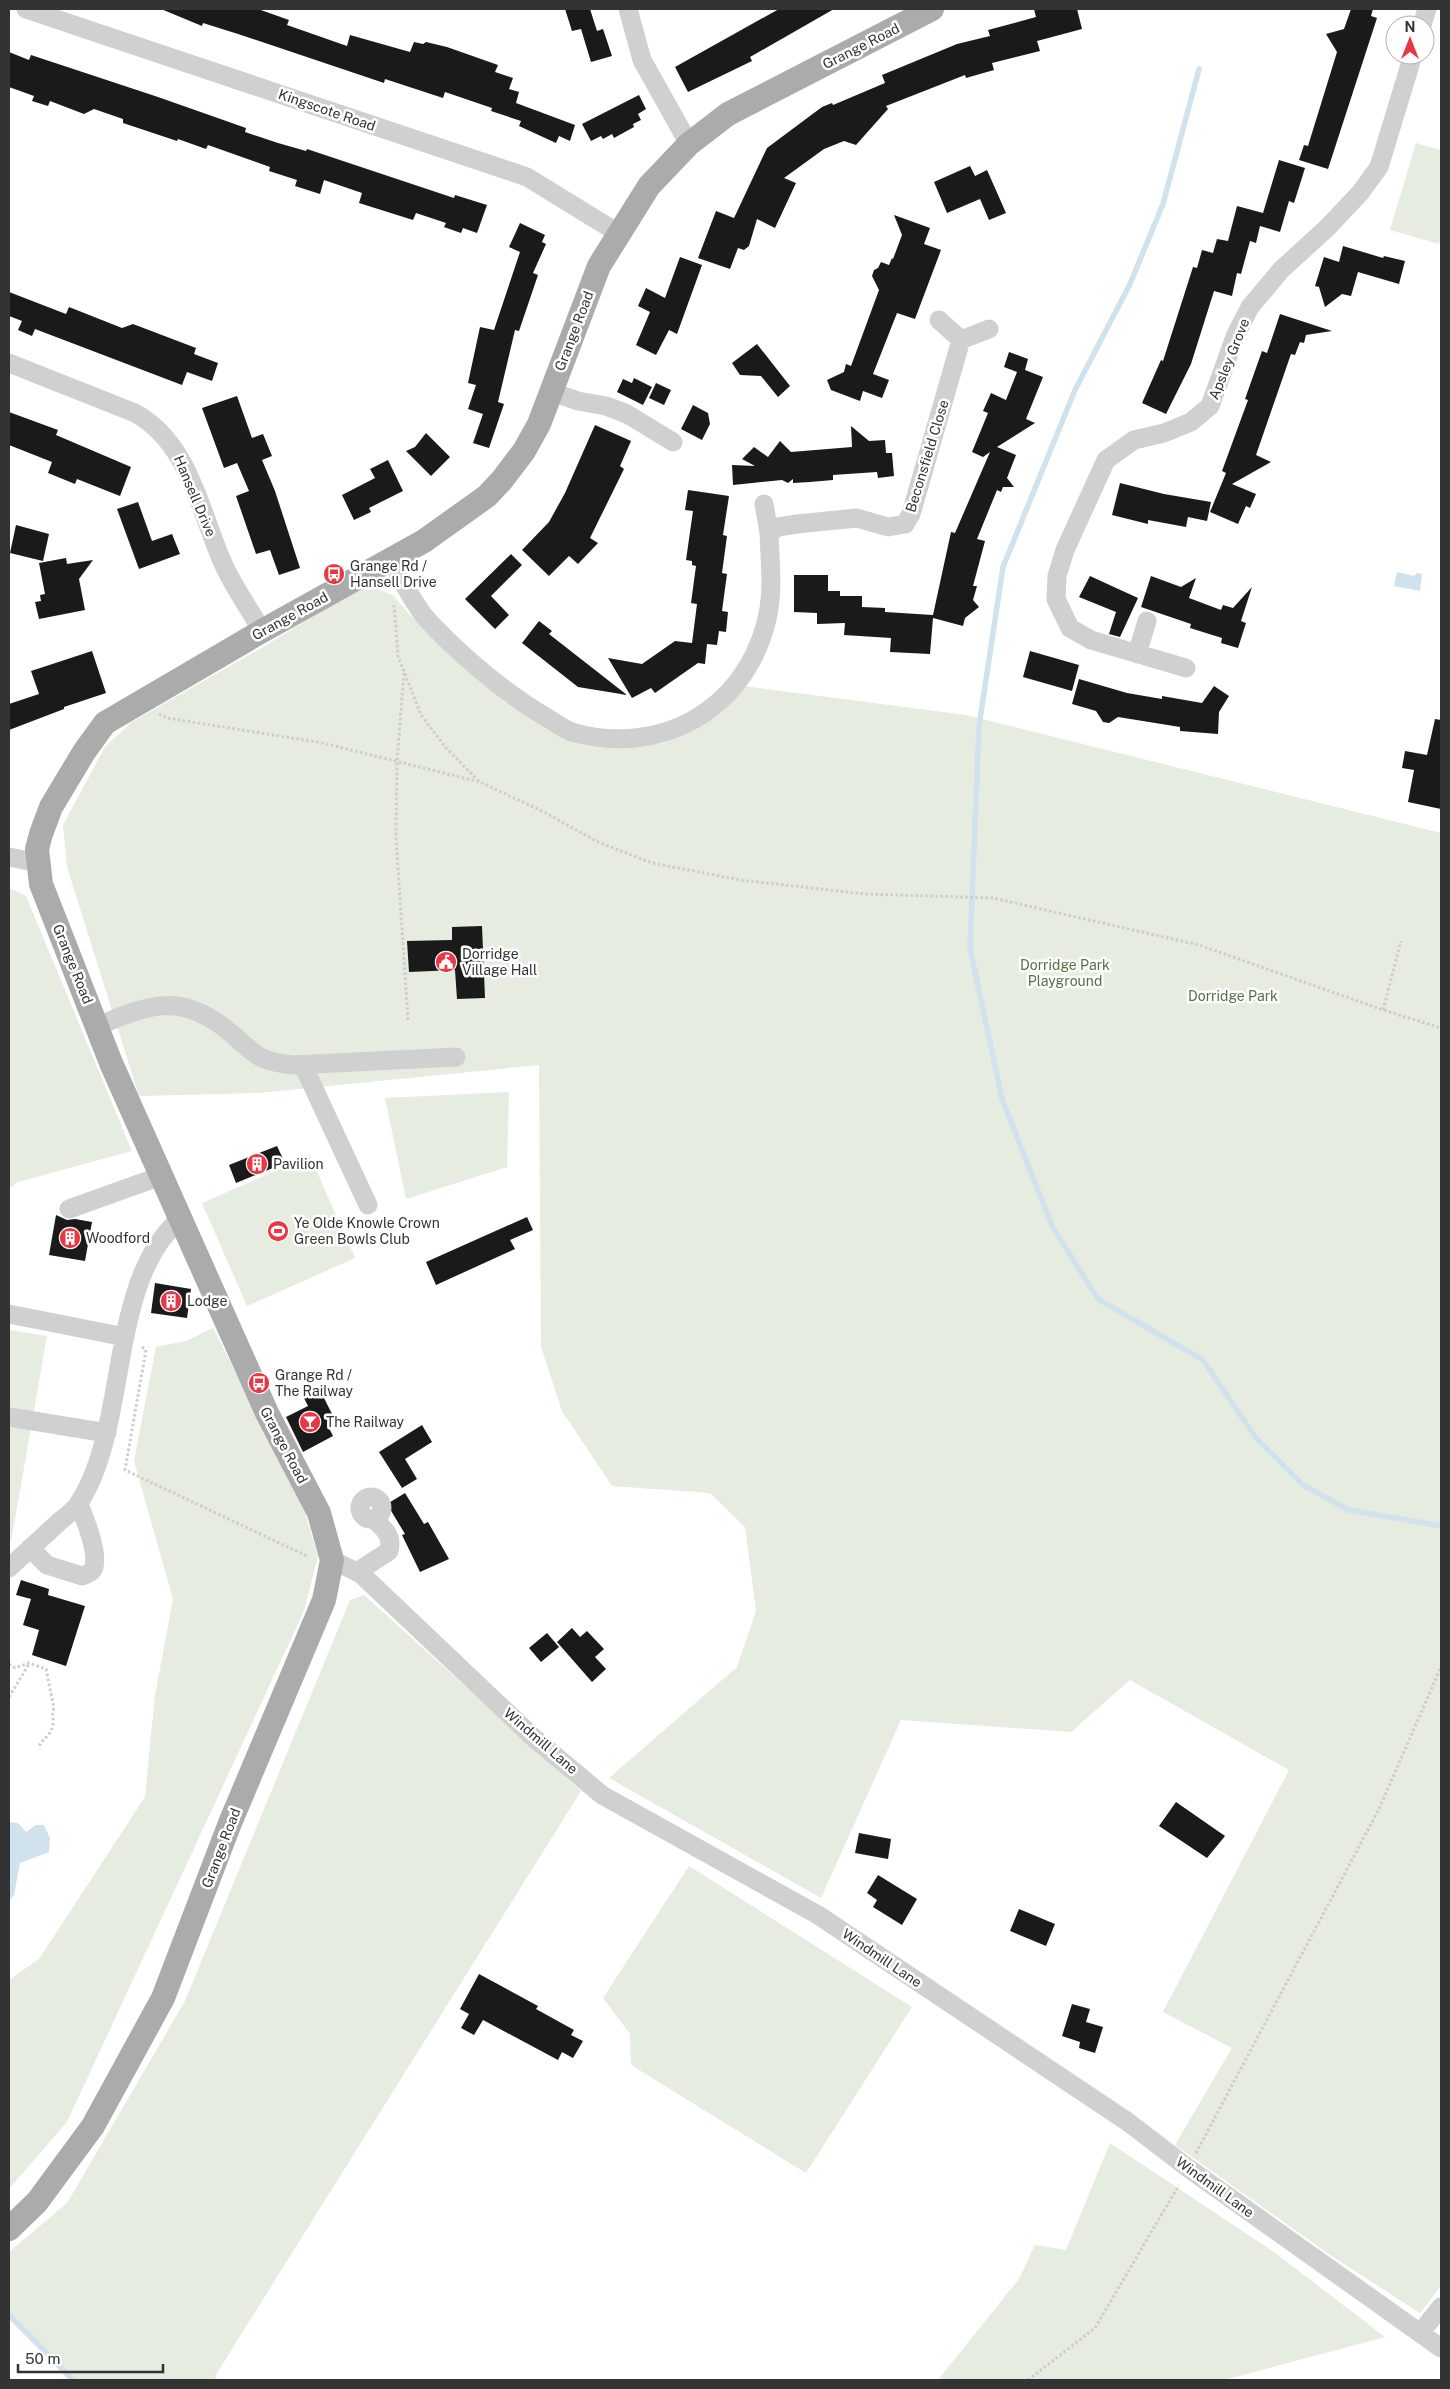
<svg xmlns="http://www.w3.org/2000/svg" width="1450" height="2389" viewBox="0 0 1450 2389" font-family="'Public Sans',sans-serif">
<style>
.green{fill:#e6ecdf}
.water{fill:#cfe2ee}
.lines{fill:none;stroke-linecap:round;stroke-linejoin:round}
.stream{stroke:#cfe2ee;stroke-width:5.5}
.building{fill:#1a1a1a}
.path{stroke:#cdcdcd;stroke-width:3;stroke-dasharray:2.5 2.5;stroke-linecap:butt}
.minor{stroke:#d0d0d0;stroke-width:19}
.major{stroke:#ababab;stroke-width:24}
.labels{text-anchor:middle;stroke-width:5;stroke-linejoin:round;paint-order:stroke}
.street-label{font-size:14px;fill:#333;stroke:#fff}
.poi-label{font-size:14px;fill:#333;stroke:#fff;text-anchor:start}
.park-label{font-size:14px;fill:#56703f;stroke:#fff}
</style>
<rect width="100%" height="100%" fill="#fff"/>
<path class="green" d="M1416,143l25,7v85l-2,9 -49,-14z
M366,584l28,12 16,19 70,67 46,33 64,30 33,3 40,-5 32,-14 23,-17 25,-26 223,29 475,118v1453l-21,27 -87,-56 -158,-112 57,-97 -69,-36 126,-242 -159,-90 -59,52 -170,-12 -80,178 -212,-120 128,-111 19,-56 -11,-84 -35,-34 -98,-7 -50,-75 -21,-64 -2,-282 -281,28 -119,3 -72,-229 -4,-42 42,-78 27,-25 131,-75z
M9,888l17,8 106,255 -114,31 -9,7z
M509,1092l-2,75 -101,32 -21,-101z
M310,1156l45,102 -108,48 -45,-103z
M213,1328l87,169 18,59 -14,55 -237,511 -58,67v-209l30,-21 106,-162 10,-102 18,-96 -39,-138 22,-114 30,-6z
M9,1330l38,6 -36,206 -2,-1z
M364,1595l217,196 -366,585 3,4h-148l-61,-68v-60l58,-49 118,-202 165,-401z
M689,1866l223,141 -106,166 -175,-108 -1,-31 -27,-36z
M1110,2143l164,109 111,85 -161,43h-286l81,-101 16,-34 31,5z"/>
<path class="water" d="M1397,572l17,4 3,-3 5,1 -2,17 -26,-5z
M9,1822l9,1 8,9 10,-7h8l6,13 -1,14 -29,11 -6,32 -5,6z"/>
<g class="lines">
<path class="stream" d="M1199,69l-36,135 -33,80 -55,106 -72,177 -24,159 -9,222 32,151 50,127 46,73 105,61 53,78 47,47 46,25 92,16
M9,2315l64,65"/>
</g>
<path class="building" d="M161,9h97l31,11 -2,5 60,21 3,-11 60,17 4,-10 9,2 3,-2 21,5 51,18 -3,7 18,6 -4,11 10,3 -3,11 59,22 -5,16 -11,-5 -3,7 -37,-17 2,-5 -30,-10 1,-3 -47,-16 -2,6 -58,-19 -1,4 -146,-49 -35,-11 -1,3z
M565,9h25l7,22 6,-2 9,27 -21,6 -10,-33 -9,2z
M779,9h55l-84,48 2,4 -64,31 -13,-25z
M1034,9h43l5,20 -45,12 3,10 -48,12 2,7 -28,8 -1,-3 -79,31 2,3 -32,36 -12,-4 -20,8 -40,29 12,5 -21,45 -18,-9 -8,27 -5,4 -6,-2 -8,21 -32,-11 18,-47 18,7 33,-70 55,-41 10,-4 1,2 52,-22 -3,-8 75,-31 33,-8 -2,-6 48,-13z
M1351,9h22l-2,7 6,2 -49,151 -29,-9 5,-15 4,1 29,-94 -11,-18 18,-5z
M9,52l20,8 2,-5 127,42 88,31 -1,4 33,11 28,8 1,-2 147,49 1,-3 32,10 -10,28 -14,-5 -2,5 -17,-6 2,-4 -30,-10 -3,7 -54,-17 3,-10 -38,-13 -4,14 -25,-8 2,-6 -28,-9 1,-4 -62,-22 -2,4 -28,-10 -1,2 -54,-18v-4l-29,-10 -10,5 -34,-13 -2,5 -16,-5 2,-5 -25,-9z
M639,95l7,14 -8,5 3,6 -8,4 1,3 -20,11 -2,-4 -9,5 -2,-3 -10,5 -9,-17z
M1279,160l26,8 -11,35 -5,-2 -9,31 -20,-6 -4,17 -6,-2 -9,33 -4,-1 -5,23 -18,-5 -23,73 -25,50 -24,-11 19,-43 2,1 30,-94 4,1 5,-18 11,3 4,-14 11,2 9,-35 26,7z
M970,166l5,10 12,-6 19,43 -17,7 -9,-21 -33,14 -13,-31z
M894,215l36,13 -6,16 17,6 -26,69 -18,-6 -24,61 16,6 -7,18 -19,-7 -3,10 -29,-11 -4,-10 17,-8 2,-8 5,2 28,-76 -7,-14 2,-6 4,-2 3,-6 8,3 3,-7 1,1 9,-24z
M520,223l25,12 -3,7 4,2 -13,29 5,2 -19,56 -4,-1 -17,72 6,2 -15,44 -16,-5 10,-29 -15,-5 8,-24 -8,-2 12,-56 14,3 26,-78 -11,-5z
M1343,246l40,12 1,-2 21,5 -6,23 -41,-12 -7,24 -9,-2 -17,13 -6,-20 -4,-1 9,-29 15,5z
M680,257l22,8 -25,69 -8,-4 -13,25 -20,-10 14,-33 -12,-6 8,-18 19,10z
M9,292l57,22 3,-7 53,21 11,-4 63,24 -2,6 24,9 -6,18 -25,-9 -5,13 -147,-56 -3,7 -14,-6 4,-9 -13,-5z
M1280,314l52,17 -26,4 -2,8 -4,-1 -5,13 -4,-1 -35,101 15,7 -39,22 24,10 -6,14 -4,-2 -8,18 -28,-12 16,-39 -4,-2 26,-71 -3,-1 17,-48 5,2z
M757,344l33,42 -12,11 -17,-21 -21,-1 -8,-12z
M1009,352l19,7 -3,11 18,7 -17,42 9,4 -38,24 19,8 -9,23 7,9h-11l-2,5 -4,-2 -20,49 8,2 -12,45h4l-4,14 6,7 -14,11 -2,8 -30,-8 -3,36 -40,-2 1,-14 -47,-3 1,-12 -28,1v-11l-23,-1v-37h34v16h12v5h22v11l23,1v4l48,3 18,-83 4,1 35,-81 -7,5 -11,-5 16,-39 -5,-2 8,-18 15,7 11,-28 -13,-5z
M634,378l18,9 -9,18 -26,-13 6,-13 9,4z
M656,383l15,7 -7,15 -15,-7z
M237,396l15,42 11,-4 9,22 -10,4 13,31 25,77 -21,7 -9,-25 -14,4 -20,-58 13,-5 -12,-28 -13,5 -22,-60z
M693,405l15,8 2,11 -8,16 -21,-11z
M9,412l49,18 -2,5 75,32 -11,29 -43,-17 -2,5 -27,-11 4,-11 -43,-17z
M595,425l36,16 -11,25 4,3 -34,69 8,5 -20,21 -9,-8 -20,20 -27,-26 27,-28 16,-29z
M851,426l18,15 16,-1 1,13h6l2,23 -16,2 -1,-6 -44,3v5l-23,2 -17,1v-4l-5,4 -6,-3 -49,5 -1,-20 23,1 -13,-7 12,-12 14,10 12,-16 11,11 61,-5z
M426,433l24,24 -19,19 -25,-25 9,-4z
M388,460l15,31 -34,17 2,4 -17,8 -12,-25 33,-17 -5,-9z
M1120,483l44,11 47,8 -4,19 -19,-4 -2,10 -38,-7v4l-36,-9z
M688,490l41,6 -6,39 4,1 -5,37 5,1 -5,37 6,1 -2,20 -7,-1 -2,14 -10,-1 -2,20 -7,-1 -43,30 -4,-5 -19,10 -24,-40 34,6 33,-23 17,2 5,-39 -6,-1 5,-37 -4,-1v-4l-6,-1 7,-49 -8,-1z
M138,502l14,39 20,-7 8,20 -41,15 -22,-60z
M16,525l33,9 -6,27 -33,-8z
M511,554l11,11 -31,31 18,19 -14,14 -30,-30z
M66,558l1,6 26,-4 -14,19 6,31 -46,9 -4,-17 6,-1 -1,-6 5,-1 -6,-31z
M1090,576l48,22 -18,39 -11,-3 7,-22 -37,-15z
M1151,576l30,11 15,-9 -7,20 32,12 2,-5 10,3 19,-21 -11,34 5,2 -8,25 -17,-5 1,-5 -32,-10 1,-4 -50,-17z
M539,621l13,10 -3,3 78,61 -49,-8 -56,-44z
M92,651l14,42 -42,14v2l-55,21v-26l30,-10 -8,-23z
M1030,651l49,14 -7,26 -49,-14z
M1079,679l48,14 35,6v-3l40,7 12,-17 15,10 -10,16 -1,22 -38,-3v-4l-62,-10 -9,6 -6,-1 -7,-11 -24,-7z
M1435,719l6,1v89l-33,-7 6,-32 -12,-2 3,-17 22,4z
M482,926l3,72 -28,1 -2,-29 -46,2 -2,-31 45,-1v-13z
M277,1146l8,17 -49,20 -7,-18z
M56,1215l11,5 8,-1 17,3 -7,39 -36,-6z
M527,1217l6,13 -23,10 5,9 -79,36 -10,-23z
M155,1283l36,6 -4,29 -36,-5z
M318,1386l17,34 -8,4 6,12 -30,16 -17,-35 22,-11 -6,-12z
M422,1425l10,17 -27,17 12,20 -15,9 -23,-36z
M405,1493l19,31 4,-2 21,37 -29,13 -18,-37 3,-1 -18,-30z
M21,1580l28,9 -1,6 37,11 -19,60 -34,-11 7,-25 -16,-5 8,-26 -15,-4z
M572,1628l8,9 7,-6 17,18 -9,8 11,12 -14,13 -35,-40z
M547,1633l12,14 -18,15 -12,-14z
M1176,1802l49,34 -18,22 -48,-32z
M859,1833l32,6 -3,20 -33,-6z
M878,1875l39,24 -15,26 -29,-18 4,-7 -10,-7z
M1019,1909l36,15 -9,22 -36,-15z
M479,1974l59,32 -2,3 38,21 -3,5 12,6 -10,17 -11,-6 -4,8 -75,-40 -9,15 -13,-7 8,-14 -9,-5z
M1072,2004l18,5 -4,13 17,5 -8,26 -16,-5 1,-6 -18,-6z"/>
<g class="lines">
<path class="path" d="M394,605l4,51 23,59 25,33 34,34
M404,673l-7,88 -1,77 12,182
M159,714l8,4 156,25 157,39 64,30 54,30 54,21 88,17 125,14 128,4 206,47 184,65 58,18
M1383,1010l18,-69
M142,1347l4,3 -21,120 184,87
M9,1664l6,4 14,-5 17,6 8,39c-3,6 0,10 -1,16 -1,10 -8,13 -13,20v5
M9,1697l20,-33
M1196,2153l183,-344 62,-142
M1028,2380l67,-52 84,-143"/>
<path class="minor" d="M26,9l501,168 91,56
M628,9l14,51 47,84
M1422,25l5,-16
M939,320l22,20 28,-11
M9,363l126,50c54,30 64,95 87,148 10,24 27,47 40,70
M552,392l26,9 28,5 21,8 46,28
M764,504l5,29
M392,561c9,18 18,36 30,52 6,9 16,17 23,25 32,31 66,59 104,81 7,4 15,10 23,13 86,25 171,-20 194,-109 8,-30 4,-59 3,-90l9,-6 19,-3 60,-6 31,9 17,-3 6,-10 50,-174
M1137,654l10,-33
M1186,668l-95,-28 -21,-12 -14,-29 1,-23 8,-26 41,-90 28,-20 30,-7 27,-11 19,-16 26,-72 14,-27 31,-37 46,-42 33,-35 19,-26 34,-112
M9,857l29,6
M98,1026c53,-23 85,-34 134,8 25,22 28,28 62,31l162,-8
M303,1065l65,140
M69,1209l92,-33
M9,1314l116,23
M9,1417l98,16
M360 1508a11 11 0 1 1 22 0a11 11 0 1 1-22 0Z
M30,1548l17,17 35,11c5,-2 11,-4 12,-9 4,-17 -9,-47 -15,-63
M332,1560l29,14 173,164 68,57 216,120 310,207 60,46 253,180
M9,1568c17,-16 34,-31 51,-47 6,-5 15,-11 19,-18 51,-79 28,-221 101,-284
M357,1572l32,-21c4,-15 -5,-23 -16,-32
M1421,2332l20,-25"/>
<path class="major" d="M9,2229l28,-27 56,-76 70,-128 67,-175 94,-223 8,-40 -13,-47 -52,-100 -156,-350 -70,-179 -4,-35 4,-15 10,-27 33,-55 21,-29 157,-92 162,-90 63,-45 15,-16 22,-29 15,-27 60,-158 50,-80 40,-42 39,-30 204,-105"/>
</g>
<defs>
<g id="bus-disc" transform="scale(1.125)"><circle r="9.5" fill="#e63946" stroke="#fff"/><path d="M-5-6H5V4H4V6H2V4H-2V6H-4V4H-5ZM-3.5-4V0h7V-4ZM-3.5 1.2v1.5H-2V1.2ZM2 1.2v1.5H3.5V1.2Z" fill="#fff"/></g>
<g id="civic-disc" transform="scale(1.125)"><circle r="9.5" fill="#e63946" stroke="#fff"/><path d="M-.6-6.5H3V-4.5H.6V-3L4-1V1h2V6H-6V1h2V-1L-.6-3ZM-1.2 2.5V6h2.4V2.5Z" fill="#fff"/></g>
<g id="building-disc" transform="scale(1.125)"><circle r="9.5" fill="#e63946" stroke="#fff"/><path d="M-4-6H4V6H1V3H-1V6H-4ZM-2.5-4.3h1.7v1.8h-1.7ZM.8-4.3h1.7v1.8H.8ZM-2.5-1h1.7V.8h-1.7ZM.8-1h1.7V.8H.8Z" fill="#fff"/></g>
<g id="stadium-disc" transform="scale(1.125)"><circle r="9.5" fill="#e63946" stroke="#fff"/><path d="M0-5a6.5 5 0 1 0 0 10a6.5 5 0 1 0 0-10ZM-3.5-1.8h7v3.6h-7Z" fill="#fff"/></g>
<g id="bar-disc" transform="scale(1.125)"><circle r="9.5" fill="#e63946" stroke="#fff"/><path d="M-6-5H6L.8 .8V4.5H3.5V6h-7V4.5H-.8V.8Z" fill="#fff"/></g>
</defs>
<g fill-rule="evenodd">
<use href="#bus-disc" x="334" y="574"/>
<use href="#civic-disc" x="446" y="962"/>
<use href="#building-disc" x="257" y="1164"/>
<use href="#stadium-disc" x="278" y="1231"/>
<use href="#building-disc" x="70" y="1238"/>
<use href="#building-disc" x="171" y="1301"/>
<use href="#bus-disc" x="259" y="1383"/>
<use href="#bar-disc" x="310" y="1422"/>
</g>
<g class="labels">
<g class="street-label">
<text transform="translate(861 46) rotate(-27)" y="5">Grange Road</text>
<text transform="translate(327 110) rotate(19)" y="5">Kingscote Road</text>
<text transform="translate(574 331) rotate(-69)" y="5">Grange Road</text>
<text transform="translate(1229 359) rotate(-68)" y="5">Apsley Grove</text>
<text transform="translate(927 456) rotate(-73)" y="5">Beconsfield Close</text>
<text transform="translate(195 496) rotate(67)" y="5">Hansell Drive</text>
<text transform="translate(290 616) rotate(-29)" y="5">Grange Road</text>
<text transform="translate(73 964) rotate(68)" y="5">Grange Road</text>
<text transform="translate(284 1445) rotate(62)" y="5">Grange Road</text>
<text transform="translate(541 1741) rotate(41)" y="5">Windmill Lane</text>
<text transform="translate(221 1848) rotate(-69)" y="5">Grange Road</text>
<text transform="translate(882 1958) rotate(34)" y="5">Windmill Lane</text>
<text transform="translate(1215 2187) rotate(36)" y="5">Windmill Lane</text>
</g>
<g class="poi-label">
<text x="350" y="571">Grange Rd /<tspan x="350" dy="16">Hansell Drive</tspan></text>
<text x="462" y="959">Dorridge<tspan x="462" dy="16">Village Hall</tspan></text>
<text x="273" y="1169">Pavilion</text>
<text x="294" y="1228">Ye Olde Knowle Crown<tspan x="294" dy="16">Green Bowls Club</tspan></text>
<text x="86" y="1243">Woodford</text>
<text x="187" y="1306">Lodge</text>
<text x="275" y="1380">Grange Rd /<tspan x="275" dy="16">The Railway</tspan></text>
<text x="326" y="1427">The Railway</text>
</g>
<g class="park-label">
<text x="1065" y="970">Dorridge Park<tspan x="1065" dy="16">Playground</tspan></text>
<text x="1233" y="1001">Dorridge Park</text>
</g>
</g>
<rect width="1450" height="2389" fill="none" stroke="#333333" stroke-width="20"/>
<g transform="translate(1410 40)"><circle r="24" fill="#ffffff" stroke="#adadad"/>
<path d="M0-4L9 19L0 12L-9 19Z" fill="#e63946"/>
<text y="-8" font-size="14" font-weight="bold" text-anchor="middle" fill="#333333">N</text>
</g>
<path d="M18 2364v8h145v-8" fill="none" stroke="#333333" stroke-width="2.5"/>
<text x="25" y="2364" font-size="15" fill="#333333" stroke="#ffffff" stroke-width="4" paint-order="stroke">50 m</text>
</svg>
